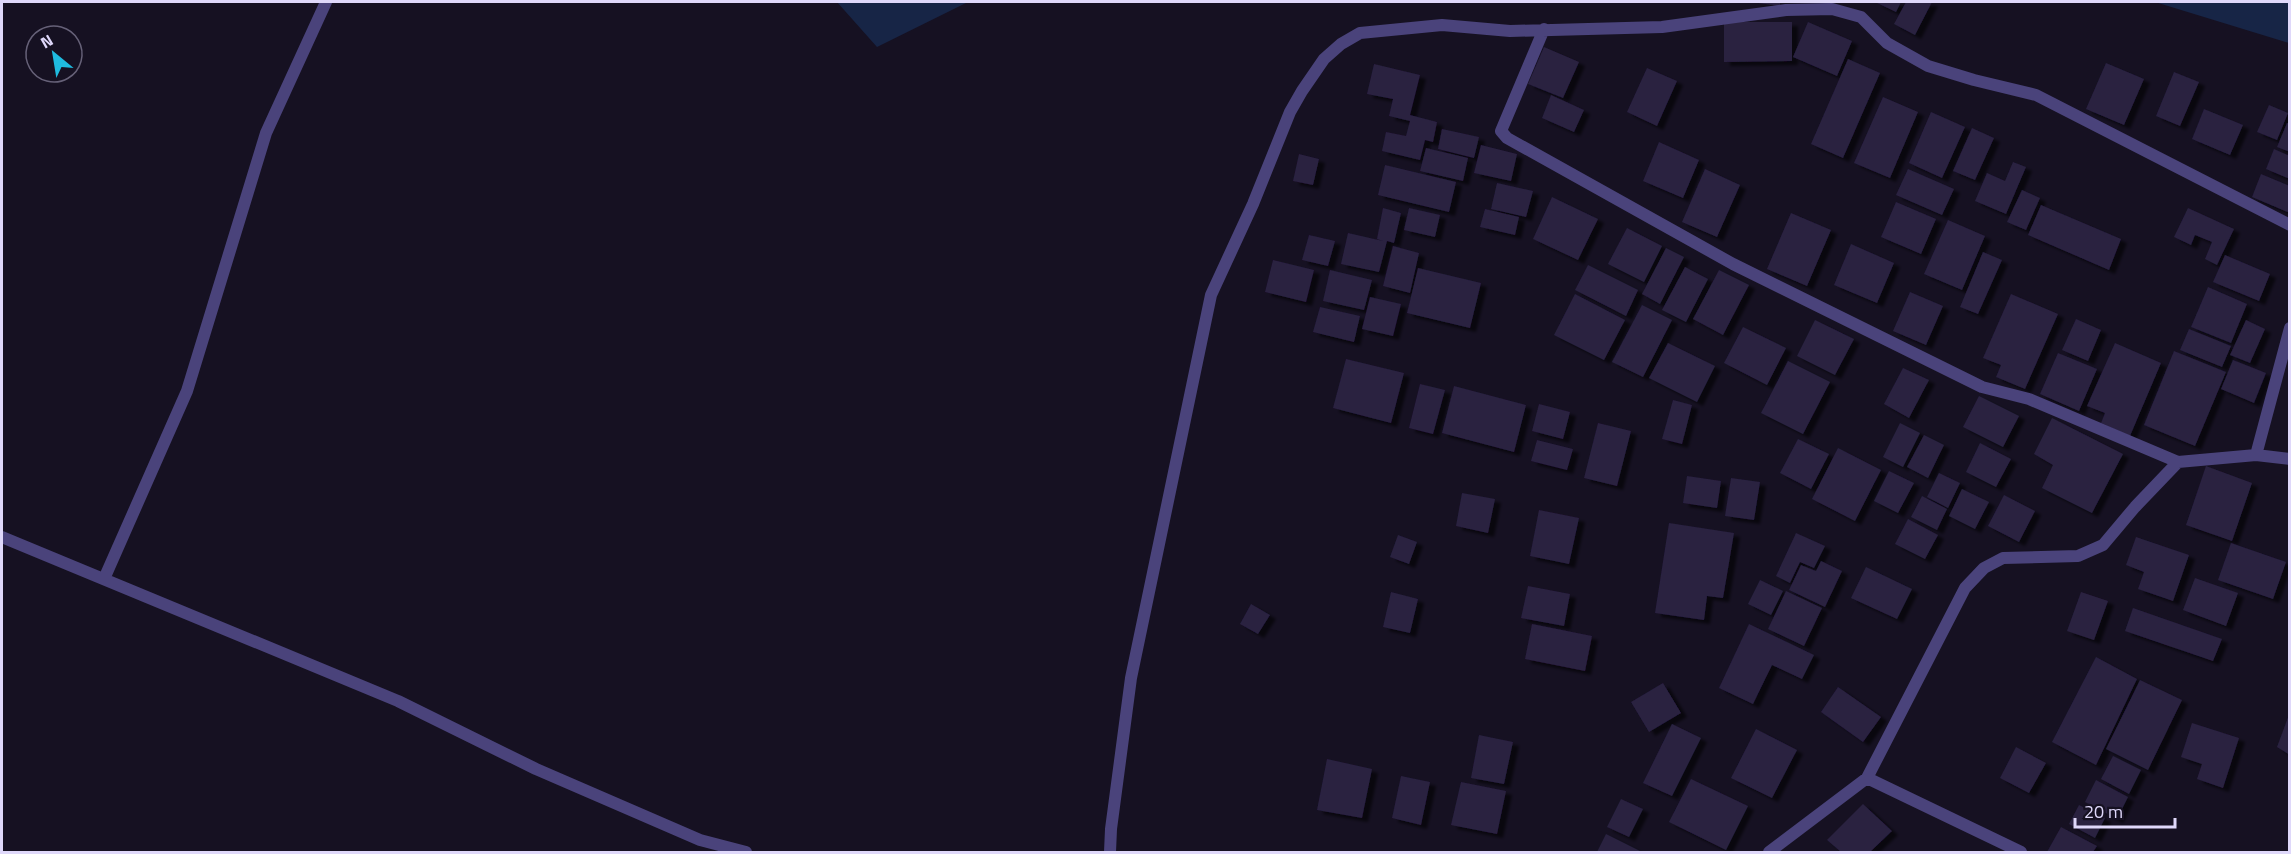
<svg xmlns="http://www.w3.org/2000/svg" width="2291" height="854" viewBox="0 0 2291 854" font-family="'Titillium Web',sans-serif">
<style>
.water{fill:#172546}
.building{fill:#292041;filter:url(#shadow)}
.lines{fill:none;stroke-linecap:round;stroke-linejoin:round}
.minor{stroke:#4a437b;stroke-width:12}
</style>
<defs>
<filter id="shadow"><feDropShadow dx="6" dy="4" stdDeviation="1.5" flood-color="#0009"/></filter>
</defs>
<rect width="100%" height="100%" fill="#161122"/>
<path class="water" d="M837,2h131l-91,45z
M2155,2h134v41z"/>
<path class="building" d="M1751,2h29v4z
M1875,2h26l-5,10z
M1906,2h26l-17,33 -21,-11z
M1724,22h68v39l-68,1z
M1808,22l44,19 -15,35 -44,-19z
M1544,47l35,15 -16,36 -35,-14z
M1848,59l32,14 -37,85 -32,-14z
M2106,63l38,16 -20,46 -38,-16z
M1374,64l46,11 -10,40 27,7 -4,20 -8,-2 -5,20 -38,-9 4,-19 20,4 4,-15 -21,-5 4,-17 -26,-5z
M1647,68l30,13 -20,45 -30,-14z
M2174,72l25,10 -19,44 -24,-10z
M1551,95l33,15 -10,22 -32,-14z
M1883,97l35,15 -28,66 -36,-15z
M2269,105l19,8 -11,27 -20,-8z
M2204,109l39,16 -13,30 -38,-16z
M1931,112l34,15 -23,51 -33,-15z
M2287,123l3,1v28l-13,-5z
M1972,128l22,10 -19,42 -22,-9z
M1442,129l37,8 -5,21 -36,-9z
M1659,142l40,18 -16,38 -40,-17z
M1481,145l36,9 -6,27 -37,-8z
M1426,148l42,10 -5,23 -43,-10z
M2274,149l16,7v23l-24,-10z
M1299,154l20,5 -6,26 -20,-4z
M2013,162l13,5 -20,47 -31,-13 12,-28 18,8z
M1385,165l71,17 -7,30 -71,-17z
M1705,169l35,16 -23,52 -35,-15z
M1908,169l46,20 -12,26 -46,-20z
M2261,174l29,12v27l-38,-16z
M1497,183l36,8 -7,26 -35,-8z
M2022,190l18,8 -14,32 -19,-8z
M1552,197l46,22 -20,41 -45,-21z
M1896,202l40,17 -15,35 -40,-17z
M2041,205l80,34 -12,31 -81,-35z
M1383,208l18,5 -7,30 -7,-2 -8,31 -38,-8 7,-31 35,8 -6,-2z
M1409,208l31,7 -5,22 -31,-7z
M2188,208l46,21 -17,36 -12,-6 7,-17 -17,-7 -4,10 -17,-8z
M1485,209l34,8 -4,18 -35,-8z
M1791,213l40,17 -24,56 -40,-17z
M1948,220l37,16 -23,54 -38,-16z
M1627,228l35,18 -18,36 -36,-18z
M1309,235l26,6 -7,25 -26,-6z
M1851,244l43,19 -17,40 -43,-18z
M1393,246l26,7 -9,40 -27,-7z
M1666,248l18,9 -24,47 -18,-10z
M1983,252l19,8 -24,54 -18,-7z
M2225,255l45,19 -11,27 -46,-19z
M1273,260l41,10 -8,32 -41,-10z
M1588,265l50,25 -12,26 -51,-26z
M1685,267l23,12 -22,43 -24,-12z
M1418,268l63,15 -11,45 -63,-15z
M1330,270l42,10 -8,30 -41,-9z
M1719,270l30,15 -26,50 -30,-16z
M2208,287l39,17 -16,39 -40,-16z
M1910,292l33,14 -17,39 -33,-14z
M1575,294l50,26 -21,40 -50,-25z
M2011,294l47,20 -33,75 -29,-12 5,-12 -18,-7z
M1370,297l31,7 -8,32 -31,-7z
M1642,305l30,15 -29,57 -31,-15z
M1320,307l40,9 -6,26 -41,-10z
M2076,319l25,11 -13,31 -26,-11z
M1815,320l39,19 -19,36 -38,-19z
M2246,320l19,9 -15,34 -20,-8z
M1743,327l43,21 -19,37 -43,-22z
M2189,329l42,17 -9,21 -42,-17z
M1668,343l47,23 -18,36 -48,-24z
M2115,343l46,20 -31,73 -29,-13 4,-10 -18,-7z
M2174,351l52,21 -31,74 -51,-21z
M2058,353l39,16 -18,42 -39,-17z
M1346,359l58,14 -13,50 -58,-15z
M2233,360l33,13 -12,30 -33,-14z
M1788,361l42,21 -27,52 -42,-21z
M1903,368l26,12 -20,38 -25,-14z
M1420,384l25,6 -12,44 -24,-6z
M1454,386l72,19 -12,47 -72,-19z
M1979,396l40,20 -16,31 -40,-20z
M1673,400l19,5 -10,39 -20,-5z
M1539,404l31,8 -7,27 -31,-8z
M2052,418l71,36 -31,59 -50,-25 11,-23 -19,-11z
M1598,423l33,8 -14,55 -33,-8z
M1900,423l20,10 -17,34 -20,-10z
M1924,435l20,10 -16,33 -21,-11z
M1798,439l31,15 -18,35 -31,-16z
M1537,440l36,9 -6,21 -36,-9z
M1980,443l31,16 -15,28 -30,-15z
M1838,448l43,22 -26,51 -43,-22z
M2206,466l46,17 -20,58 -46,-16z
M1889,471l25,12 -16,30 -24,-12z
M1939,473l21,10 -12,25 -21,-11z
M1687,476l34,5 -4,27 -34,-5z
M1731,478l29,4 -6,38 -29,-4z
M1962,489l27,13 -14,27 -26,-13z
M1462,493l33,6 -7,34 -32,-7z
M2004,495l31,16 -16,31 -31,-16z
M1922,496l25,13 -10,21 -26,-13z
M1539,510l40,8 -10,46 -39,-8z
M1908,519l30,16 -13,24 -30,-15z
M1669,523l65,10 -11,65 -16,-2 -3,24 -49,-7z
M1796,533l29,13 -11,22 -14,-6 -10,21 -14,-7z
M1398,535l19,7 -8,22 -19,-7z
M2136,537l53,18 -16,46 -35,-12 6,-17 -18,-7z
M2231,543l55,19 -13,37 -55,-19z
M1821,561l21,10 -17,36 -36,-17 12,-25 15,6z
M1866,567l46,22 -15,30 -46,-21z
M2195,578l43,15 -12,33 -43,-16z
M1760,580l23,11 -12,24 -23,-11z
M1528,586l42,8 -6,32 -43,-8z
M1786,591l36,17 -18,38 -36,-17z
M1391,592l27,7 -8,34 -27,-6z
M2081,592l27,9 -14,39 -27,-9z
M1251,604l19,11 -12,19 -18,-10z
M2133,608l89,31 -9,22 -88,-30z
M1532,624l60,12 -7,35 -60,-12z
M1749,624l65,31 -12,24 -30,-14 -19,39 -34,-16z
M2096,657l41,22 -41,86 -44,-23z
M2140,680l42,20 -34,70 -42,-21z
M1663,683l18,30 -32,19 -18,-30z
M1838,687l43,30 -18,25 -42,-30z
M2290,712v43l-13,-8z
M2192,723l47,15 -16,50 -26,-9 5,-15 -21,-7z
M1672,724l29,14 -29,58 -29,-13z
M1756,729l41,21 -25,48 -41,-20z
M1479,735l34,7 -9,42 -33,-6z
M2016,747l30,16 -17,30 -29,-15z
M2113,756l28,14 -12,24 -28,-15z
M1327,759l45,10 -10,49 -45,-8z
M1401,776l29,6 -9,43 -29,-7z
M1691,779l57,27 -22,44 -57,-28z
M2096,780l32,17 -11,22 -32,-17z
M1461,782l45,9 -9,43 -46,-9z
M1621,799l22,10 -14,28 -22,-10z
M1863,804l29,27 -22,21h-29l-14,-12z
M2079,805l26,13 -10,20 -26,-14z
M2061,827l36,19 -4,6h-46z
M1606,834l36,18h-45z"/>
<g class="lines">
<path class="minor" d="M1544,29l-43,102 6,7 226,126 249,123 47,12 149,63 78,-7 34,4
M2256,455l34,-127
M2,537l396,164 138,68 164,71 46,12
M104,579l83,-188 79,-258 60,-131
M1867,778l154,74
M1110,852l1,-23 20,-151 80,-383 42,-91 37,-92 12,-21 22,-32 17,-15 19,-11 82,-8 68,6 152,-4 124,-17 46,-1 29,8 26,26 41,23 46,14 62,15 254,130
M1769,852l98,-74 98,-190 19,-20 19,-10 75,-2 25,-11 32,-38 43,-45"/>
</g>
<rect width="2291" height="854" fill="none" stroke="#dfd8fa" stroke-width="6"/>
<g transform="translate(54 54) rotate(330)"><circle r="28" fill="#161122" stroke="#666178" stroke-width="1.5"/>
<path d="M0-4.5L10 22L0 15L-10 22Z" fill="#1fbbdf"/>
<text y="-9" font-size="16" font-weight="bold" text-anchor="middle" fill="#dfd8fa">N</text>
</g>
<path d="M2075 818v9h100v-9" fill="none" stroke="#dfd8fa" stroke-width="3"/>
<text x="2084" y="818" font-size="18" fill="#dfd8fa" stroke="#161122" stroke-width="4.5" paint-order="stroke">20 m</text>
</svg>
